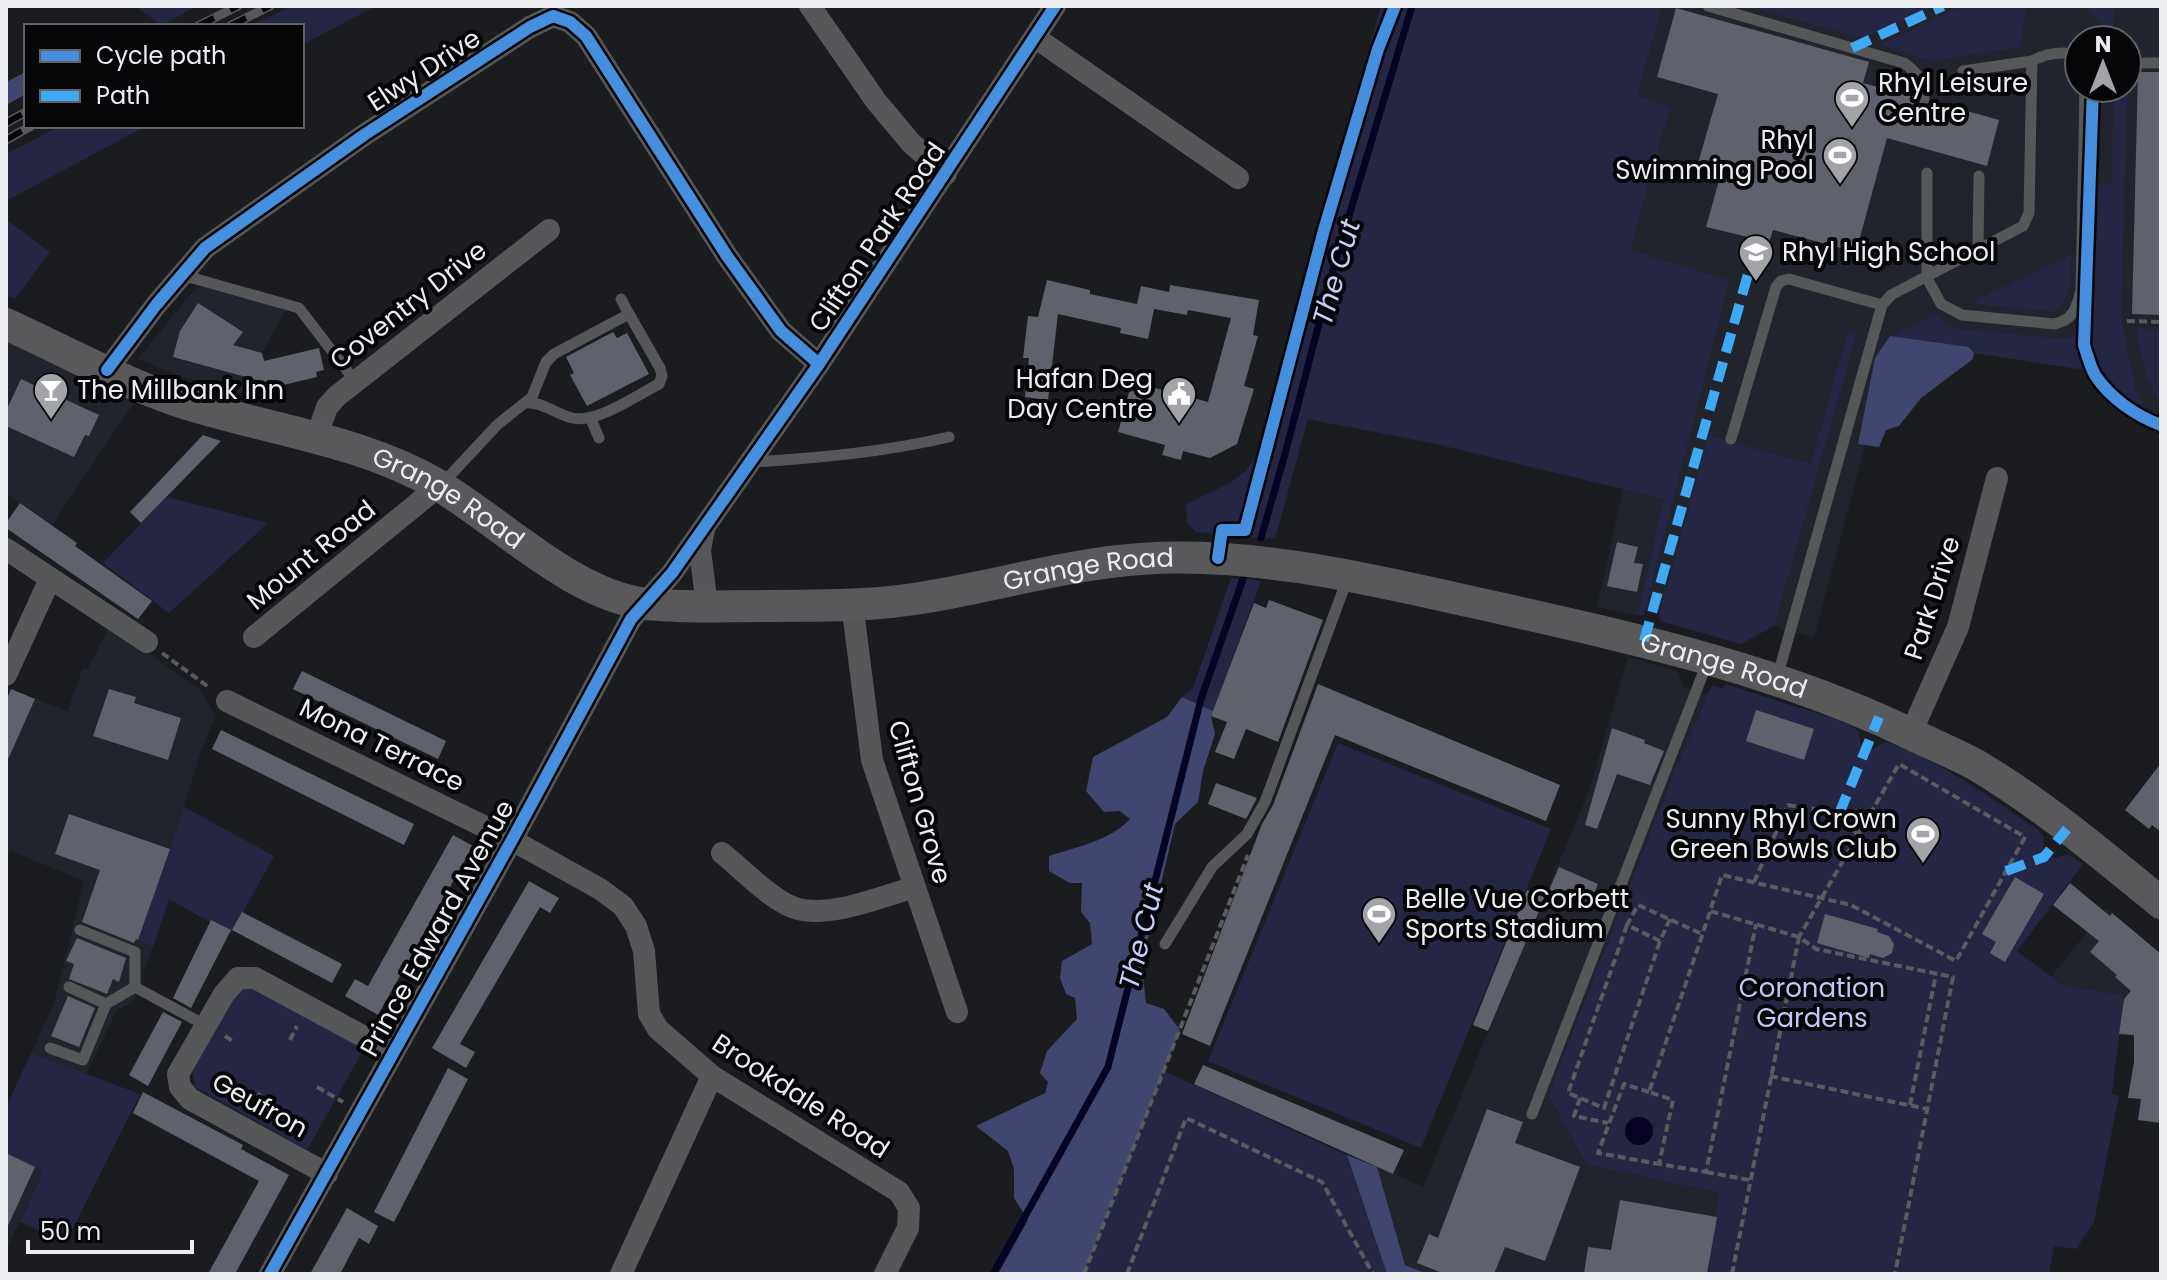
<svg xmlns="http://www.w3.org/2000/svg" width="2167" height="1280" viewBox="0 0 2167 1280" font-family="Poppins,sans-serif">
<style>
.built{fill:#21232d;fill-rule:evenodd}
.green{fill:#242644}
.forest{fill:#40466f}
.water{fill:#060324}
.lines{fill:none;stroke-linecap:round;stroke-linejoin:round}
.stream{stroke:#060324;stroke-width:7}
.building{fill:#5f616d}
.path{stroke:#5b5b5d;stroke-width:4;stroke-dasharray:8 4;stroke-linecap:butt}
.lane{stroke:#565758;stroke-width:11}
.street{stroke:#565758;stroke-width:22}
.secondary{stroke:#59595c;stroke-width:32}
.rail-casing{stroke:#57585c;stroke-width:9}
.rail{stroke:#060608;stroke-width:6;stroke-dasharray:18;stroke-linecap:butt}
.quiet{stroke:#3fa9f5;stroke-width:10;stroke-dasharray:20 10;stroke-linecap:butt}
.cycleway-casing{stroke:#060608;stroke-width:17}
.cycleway{stroke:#468fdf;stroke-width:12}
.labels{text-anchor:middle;stroke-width:8;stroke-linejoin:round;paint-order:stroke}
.street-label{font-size:26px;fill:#ecedf1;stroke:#060608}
.poi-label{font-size:26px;fill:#ecedf1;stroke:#060608;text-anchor:start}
.park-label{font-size:26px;fill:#c1c8f7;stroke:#060608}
.water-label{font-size:28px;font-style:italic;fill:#c5cdfb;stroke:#060608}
</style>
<rect width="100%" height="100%" fill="#1b1c20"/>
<path class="built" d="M1433,6h728v428l-32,-14 -28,-25 -16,-25 -192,-29 -79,297 -40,-12 -33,18 -78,-22 -3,-4v-6l-6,-2 -7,-1 -6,7 -44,-9 26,-118 -191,-46 -117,-22 52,-196zM2079,40h48v48h-48z
M205,286l81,24 -24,43 8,32 -3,15 -85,-23 -44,-18 50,-62 9,-9z
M6,339l132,58 -86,128 -46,-32z
M110,625l90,65 16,26 -14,32 -18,59 -46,133 15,7 -20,55 -16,8 -31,64 -55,-21 23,-49 30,-123 -73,-30 -5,7v-157l5,-12 56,22 16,-43 4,2z
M1628,657l50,14 6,16 24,7 -36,83 -124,318 38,69 134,29 -12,81h-280l-23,-9 -28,-98 46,20 165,-394z
M2106,908l55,46 -21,45 -76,-13 -13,-9z
M6,1153l37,18 -37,80z"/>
<path class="green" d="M135,6h62l-35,19z
M292,6h84l-74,39v-19h-52z
M1381,6h281l-25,89 33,12 -40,143 99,30 -85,335h-6l26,-116 -232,-56 -124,-24 -33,120 -79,-7 -9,-9 -1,-18c31,-19 54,-18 72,-53l50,-192z
M1748,6h186l-71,33z
M1961,6h65l-6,41 -88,14 -51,-16z
M2085,6h76v1h-47l-1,27z
M2128,71l-7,244 14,73 10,20 16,16v10c-37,-16 -54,-30 -76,-64l-111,-17 -5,-6 -79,-11 46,-22 11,10 15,5 102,10c14,-4 20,-9 24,-24l5,-131h19l1,-96h14z
M60,126h86l-140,75v-47z
M6,219l44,33 -35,47 -9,-4z
M2071,255c-1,23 3,41 -17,57l-84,-9z
M2136,329h25v74l-15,-25z
M1848,331l9,2 -83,293 -33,18 -80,-23 -2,-6 50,-179 102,28z
M167,497l101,26 -99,90 -66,-50z
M1231,578l30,3 -48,130 -31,-14 11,-9z
M1725,684l113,36c12,5 24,8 22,24l13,5 12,-7c48,13 112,60 153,88l6,7 -1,13 11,8 14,-4 15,10 -66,87 47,35 60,9 -12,99 7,2 -25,126 -18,27 -22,-3 -5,28h-341l11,-81 -133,-29 -38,-69 124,-318 40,-92 11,4z
M1338,743l213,86 -130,319 -213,-87z
M184,807l90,49 -43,78 -62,-35 -16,48 -15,-7z
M239,986h17l109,61 -58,103 -112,-63 -3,-17z
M31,1053l109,41 -74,148 -46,-20 23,-51 -37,-18v-46z
M1164,1071l183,84 40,119h-304z"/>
<path class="forest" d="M26,72v22l-20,11v-23z
M1890,336l79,11 5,6 -1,6 -52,39 -22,28 -13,4 -7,17 -21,-3 17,-86z
M1182,697l31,14 -2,5 4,18 -12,37 -5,31 -23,22 -33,141 4,38 18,6 16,21 -93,235v9h-89l30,-54 -14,-22v-29l-6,-18 -32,-25 69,-33 3,-11 -8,-9 7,-22 30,-32 -2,-21 -9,-4 -6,-16 2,-17 30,-17 -2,-21 -9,-11 1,-29h-12l-21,-12v-15c27,-9 61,-15 81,-37l-10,-8 -16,1 -18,-21 7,-34 74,-40z
M1347,1155l30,12 28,98 23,9h-41z"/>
<path class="water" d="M1625 1131a14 14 0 1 1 28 0a14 14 0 1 1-28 0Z"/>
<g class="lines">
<path class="stream" d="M1261,538l24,-84 49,-188 78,-260
M993,1274l115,-207 93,-368 42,-120"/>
</g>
<path class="building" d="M1676,8l193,54 -6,21 52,14 6,10 7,-1 4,-5 67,19 -12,46 -100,-28 -31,114 -83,-22 -4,12 -63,-15 14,-50 -24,-7 22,-76 -61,-17z
M2138,72h23v243l-29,-1z
M1047,280l43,10v4l47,10 4,-18 28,6 1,-7 89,15 -6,35 5,1 -14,50 10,3 -17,55 -27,14 -27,-7 -2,9 -19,-5 3,-10 -47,-13 14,-50 76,20 23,-84 -43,-8 -1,5 -33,-6 -6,30 -28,-6 1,-5 -63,-14 -10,86 -23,-3 4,-39h-6l5,-42 10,1z
M198,303l45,29 -10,13 29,8 2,8 55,-13 5,22 -8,2 1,5 -38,9 -106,-29 7,-26z
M613,332l4,6 10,-5 22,41 -62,32 -17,-31 4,-2 -8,-16z
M21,379l78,36 -10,21 -4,-1 -11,22 -68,-31v-15z
M203,435l18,6 -80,82 -11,-11z
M20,503l57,40 -2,3 77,55 -14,18 -132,-91v-5z
M1617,542l21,5 -4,16 9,1 -6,28 -30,-6z
M1269,600l54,20 -45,122 -32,-13 -12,30 -19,-7 12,-30 -16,-6 43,-113 12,5z
M302,671l144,70 -8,18 -145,-70z
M1318,684l242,101 -14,36 -211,-86 -125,311 -28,-12 80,-210 11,-19z
M11,689l24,10 -29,65v-63z
M109,689l27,8 -2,6 47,15 -13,42 -75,-24z
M1756,710l58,19 -10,31 -58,-19z
M1612,728l33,12 -1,3 20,8 -14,34 -33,-11 -20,55 -12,-4z
M221,730l193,94 -10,21 -192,-96z
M2161,763v69l-9,-7 -3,4 -24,-19z
M1216,783l41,15 -11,21 -38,-15z
M69,814l101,35 -32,91 -2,-1 -2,4 -52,-21 18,-52 -45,-16z
M453,835l20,11 -95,169 -33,-19 10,-17 13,7z
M1559,867l39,17 -10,23 -39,-17z
M2015,877l29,17 -39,68 -15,-9 6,-11 -14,-8z
M529,881l30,17 -9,15 -10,-6 -80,137 15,8 -9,16 -34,-20z
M2070,883l40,33 2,-3 49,41v169l-23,-3 3,-21 -13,-1 6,-36v-27l-15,-1 5,-35 7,-8 -16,-14 2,-2 -27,-23 9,-11 -46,-36z
M1527,890l18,7 -57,134 -15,-6z
M242,912l100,52 -10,19 -100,-53z
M1825,914l53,15 -1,3 12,4 5,8 -2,9 -9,5 -13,-4 -1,4 -52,-15z
M211,920l20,10 -40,78 -18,-10z
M77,938l49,20 -7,24 -6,-3 -6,15 -38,-15 5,-15 -8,-3z
M68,996l27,12 -16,39 -28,-11z
M163,1012l19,10 -34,64 -19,-11z
M1203,1065l201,85 -11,24 -199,-90z
M448,1068l20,11 -74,143 -20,-10z
M143,1092l100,53 -2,4 48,26 -54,99h-27l51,-93 -126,-68z
M1487,1109l36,13 -8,21 65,24 -35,94 -40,-14 -11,27h-49l-28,-11 12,-29 9,4z
M6,1153l29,14 -29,63z
M1620,1200l97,17 -10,57h-123l4,-27 23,3z
M347,1208l31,18 -9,18 -10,-6 -19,36h-30z"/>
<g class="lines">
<path class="path" d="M2127,321l34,1
M162,653l48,35
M1754,882l34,-77c32,6 51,2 70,31
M1710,912l-61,180 24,8 -14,64 47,8 50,-248
M1670,919l-10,22 -33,-16 11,-20 64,29
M1627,925l-59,168 36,15 56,-167
M1799,937l-89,-26 12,-36 129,30 105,56 69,-124 -126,-73 -100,173
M225,1036l9,6
M290,1040l7,-14
M1770,1076l157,33
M317,1087l26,15
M1649,1092l-25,-8 -26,69 61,11
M1580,1098l-6,18 34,7
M1910,1105l26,-131
M252,1109l8,-16
M1706,1172l44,8
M1084,1274l164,-419
M1127,1274l59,-156 136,64 51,92
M1732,1274l67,-337 17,12 137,28 -58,297"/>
<path class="lane" d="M1708,6l196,57c14,10 20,19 20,36
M2127,63h34
M1963,71l69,-10
M1927,173v105l14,26 21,11 92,9c19,-4 22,-15 27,-33l4,-203
M1978,250l1,-74
M182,275l117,33 56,73
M621,299l8,15
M590,417l9,21
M1731,439l45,-152 5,-6 8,-2 93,26
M753,462c67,-4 131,-10 196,-25
M443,483l54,-58 35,-28 14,-35 8,-8 75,-40 31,54 2,8 -3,8c-22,11 -62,40 -87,34 -16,-4 -31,-17 -47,-15
M1777,678l105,-373 9,-10 132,-69 6,-13 3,-152c15,-8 30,-10 47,-6
M80,930l55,22v35l70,38
M1165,944l47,-77 35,-33 18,-32 83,-225
M69,987l37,17 29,-17
M50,1048l33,12 23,-56
M1532,1114l175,-451"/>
<path class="street" d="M810,6l66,95 35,42 35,31
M1036,38l202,140
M107,370l49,-65 49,-57 159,-113 166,-108 23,-11 17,6 16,14 141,220 54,75 38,33
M317,436l10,-29 10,-11 212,-166
M704,529l-4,21 7,56
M6,549l141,93
M852,603l20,157 85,252
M254,637l185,-151
M6,675l44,-96
M227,701l285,139 88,49 23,17 13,20 8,25 5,63 9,15 54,47 187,116 10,16 -1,20 -23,46
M1911,733l47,-106 39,-149
M722,853c20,16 52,50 76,56 33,9 85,-13 117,-22
M327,1174l-137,-75 -10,-12 -2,-13 46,-80 14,-16h17l137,74
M270,1274l242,-434 119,-221 41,-46 147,-209 236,-358
M621,1274l91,-198"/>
<path class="secondary" id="s1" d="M6,324c55,25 111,56 169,76 87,29 182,38 263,85 63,37 135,111 209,119 38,4 77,2 115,2 42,-1 86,1 128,-4 84,-9 166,-37 250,-43 112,-8 224,19 332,43 151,34 301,65 441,133 21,10 43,19 63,30 66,39 126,90 185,138"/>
<g class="rail-casing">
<path id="rail" d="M198,26l40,-20
M230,26l40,-20
M6,123l20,-11
M6,140l25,-14"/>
</g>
<use href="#rail" class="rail"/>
<path class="quiet" d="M1852,48l91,-42
M1644,641l114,-402
M1839,814l40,-97
M2006,871l38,-14 23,-28"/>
<g class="cycleway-casing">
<path id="cycleway" d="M2093,88l-9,257c3,9 6,21 11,30 15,23 41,41 66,50
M107,370l49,-65 49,-57 159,-113 166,-108 23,-11 17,6 16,14 141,220 54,75 38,33
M1218,558l4,-28h23l79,-300 54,-181 17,-43
M270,1274l242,-434 119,-221 41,-46 147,-209 236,-358"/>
</g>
<use href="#cycleway" class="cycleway"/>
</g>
<defs>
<g id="stadium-pin" transform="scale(1.8)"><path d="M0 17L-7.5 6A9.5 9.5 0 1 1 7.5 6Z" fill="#a3a4a8" stroke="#060608"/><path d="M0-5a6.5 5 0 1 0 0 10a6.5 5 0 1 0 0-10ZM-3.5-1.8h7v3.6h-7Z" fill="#fff"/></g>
<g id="school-pin" transform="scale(1.8)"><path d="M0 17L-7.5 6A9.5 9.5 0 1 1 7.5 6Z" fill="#a3a4a8" stroke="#060608"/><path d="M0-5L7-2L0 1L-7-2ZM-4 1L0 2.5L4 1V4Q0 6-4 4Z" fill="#fff"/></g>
<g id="bar-pin" transform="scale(1.8)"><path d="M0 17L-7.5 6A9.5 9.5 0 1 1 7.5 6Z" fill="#a3a4a8" stroke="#060608"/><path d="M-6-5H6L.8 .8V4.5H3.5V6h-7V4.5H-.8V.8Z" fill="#fff"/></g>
<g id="civic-pin" transform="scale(1.8)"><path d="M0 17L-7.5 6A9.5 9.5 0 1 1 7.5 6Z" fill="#a3a4a8" stroke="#060608"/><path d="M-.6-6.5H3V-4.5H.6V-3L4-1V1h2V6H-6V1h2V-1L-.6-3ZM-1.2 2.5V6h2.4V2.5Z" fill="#fff"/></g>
</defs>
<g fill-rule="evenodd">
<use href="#stadium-pin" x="1852" y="98"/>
<use href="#stadium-pin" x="1840" y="155"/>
<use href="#school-pin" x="1756" y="252"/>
<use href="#bar-pin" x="51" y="390"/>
<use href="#civic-pin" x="1179" y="394"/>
<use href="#stadium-pin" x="1923" y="834"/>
<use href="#stadium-pin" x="1379" y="914"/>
</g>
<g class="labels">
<g class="street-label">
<text transform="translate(424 70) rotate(-33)" y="9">Elwy Drive</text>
<text transform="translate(877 237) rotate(-56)" y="9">Clifton Park Road</text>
<text transform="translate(408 305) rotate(-38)" y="9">Coventry Drive</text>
<text dy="9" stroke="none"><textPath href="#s1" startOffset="478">Grange Road</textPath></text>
<text transform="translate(311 555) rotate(-39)" y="9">Mount Road</text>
<text dy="9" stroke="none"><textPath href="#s1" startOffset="1150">Grange Road</textPath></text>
<text transform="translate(1932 598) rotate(-72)" y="9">Park Drive</text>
<text dy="9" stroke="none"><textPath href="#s1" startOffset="1798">Grange Road</textPath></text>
<text transform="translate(382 745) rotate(26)" y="9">Mona Terrace</text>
<text transform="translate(920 802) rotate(74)" y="9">Clifton Grove</text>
<text transform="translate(437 928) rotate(-61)" y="9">Prince Edward Avenue</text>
<text transform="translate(801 1096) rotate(33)" y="9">Brookdale Road</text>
<text transform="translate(260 1105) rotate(29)" y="9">Geufron</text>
</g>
<g class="poi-label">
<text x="1878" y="92">Rhyl Leisure<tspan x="1878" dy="30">Centre</tspan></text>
<text x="1814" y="149" text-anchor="end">Rhyl<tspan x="1814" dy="30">Swimming Pool</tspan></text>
<text x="1782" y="261">Rhyl High School</text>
<text x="1153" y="388" text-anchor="end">Hafan Deg<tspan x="1153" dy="30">Day Centre</tspan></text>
<text x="77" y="399">The Millbank Inn</text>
<text x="1897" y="828" text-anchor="end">Sunny Rhyl Crown<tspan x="1897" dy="30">Green Bowls Club</tspan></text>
<text x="1405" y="908">Belle Vue Corbett<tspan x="1405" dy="30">Sports Stadium</tspan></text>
</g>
<g class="park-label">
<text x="1812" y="997">Coronation<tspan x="1812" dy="30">Gardens</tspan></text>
</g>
<g class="water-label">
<text transform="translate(1336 272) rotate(-74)" y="10">The Cut</text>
<text transform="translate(1141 936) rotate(-76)" y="10">The Cut</text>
</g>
</g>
<rect width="2167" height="1280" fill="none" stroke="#ecedf1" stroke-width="16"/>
<rect x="24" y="24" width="280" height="104" fill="#060608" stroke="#626265" stroke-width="2"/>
<rect x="40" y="50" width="40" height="12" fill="#468fdf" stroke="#626265" stroke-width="2"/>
<text x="96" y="64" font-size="24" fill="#ecedf1">Cycle path</text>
<rect x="40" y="90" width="40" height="12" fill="#3fa9f5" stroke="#626265" stroke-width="2"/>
<text x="96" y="104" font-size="24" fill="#ecedf1">Path</text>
<g transform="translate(2103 64)"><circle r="38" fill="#060608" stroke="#626265" stroke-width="2"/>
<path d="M0-6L14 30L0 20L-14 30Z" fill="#a3a4a8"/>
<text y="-12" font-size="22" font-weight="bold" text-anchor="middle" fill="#ecedf1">N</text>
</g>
<path d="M28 1240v12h164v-12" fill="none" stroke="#ecedf1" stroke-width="4"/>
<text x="40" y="1240" font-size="24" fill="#ecedf1" stroke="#060608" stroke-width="6" paint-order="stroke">50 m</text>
</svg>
